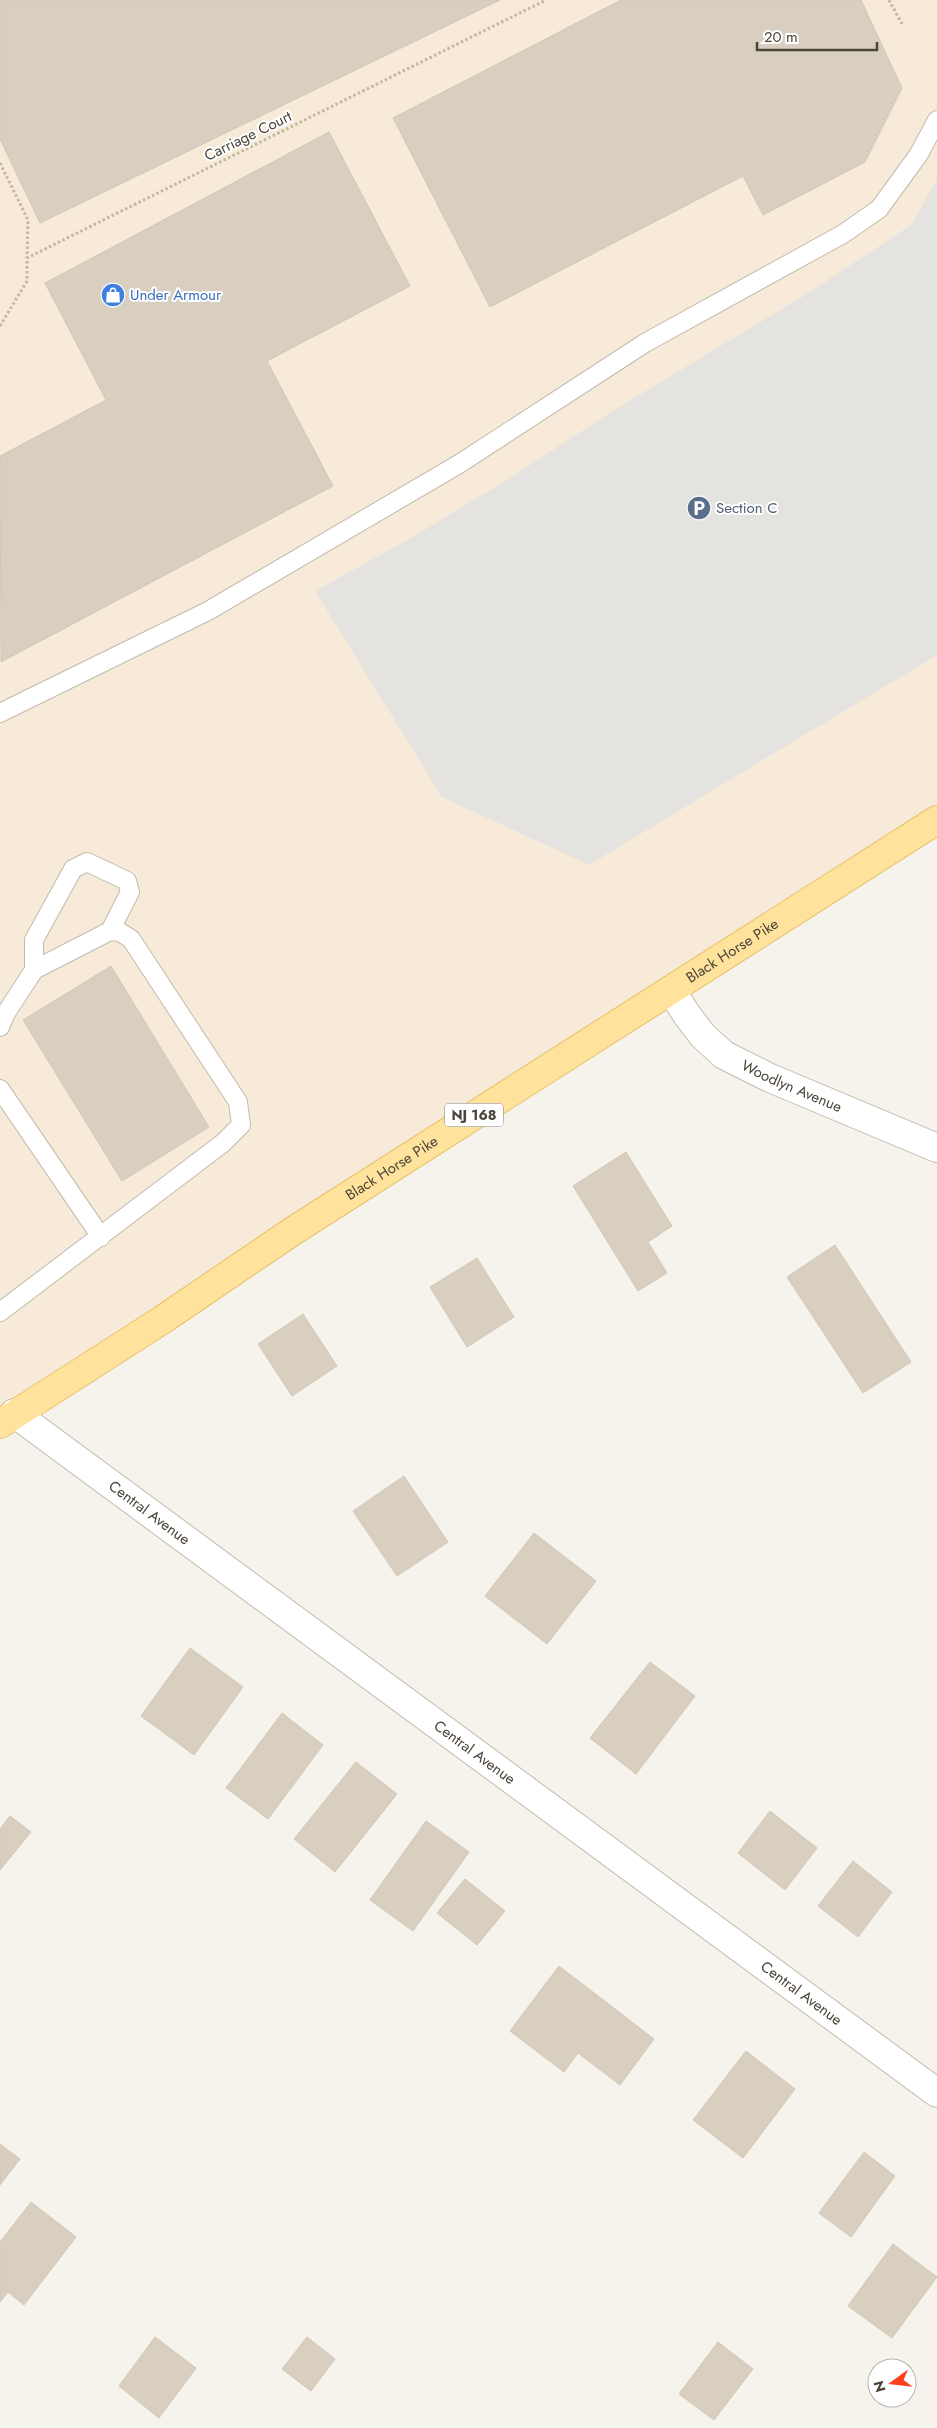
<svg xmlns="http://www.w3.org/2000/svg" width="937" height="2428" viewBox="0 0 937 2428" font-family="Jost,sans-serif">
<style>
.commercial{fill:#f7ead8}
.parking{fill:#e5e3e0}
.building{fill:#d8cfc1;stroke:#d3c7b4}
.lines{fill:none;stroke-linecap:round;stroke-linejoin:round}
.service-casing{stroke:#c2bbae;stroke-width:20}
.minor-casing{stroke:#c2bbae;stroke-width:30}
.primary-casing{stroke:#e6c16a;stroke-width:30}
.path{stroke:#c4b79f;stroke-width:3;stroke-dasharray:2.5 2.5;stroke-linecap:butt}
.service{stroke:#fff;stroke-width:18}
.minor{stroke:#fff;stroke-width:28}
.primary{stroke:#ffe39c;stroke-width:28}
.labels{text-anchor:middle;stroke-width:4;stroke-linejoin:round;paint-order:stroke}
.shield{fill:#fff;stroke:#817c74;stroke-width:1}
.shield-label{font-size:14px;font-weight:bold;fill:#4b4439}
.street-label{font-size:15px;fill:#4b4439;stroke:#fff}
.shop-label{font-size:15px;fill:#366cbe;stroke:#fff;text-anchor:start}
.service-label{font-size:15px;fill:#4e5e75;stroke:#fff;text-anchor:start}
</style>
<rect width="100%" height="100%" fill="#f6f3ec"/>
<path class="commercial" d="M0,0h937v820l-937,604z"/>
<path class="parking" d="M937,179v476l-348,210 -147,-68 -127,-206 96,-53 99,-60 101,-66 199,-120 101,-67z"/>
<path class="building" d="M0,0h500l-460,223 -40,-84z
M621,0h240l41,88 -37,74 -102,53 -20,-39 -253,131 -97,-189z
M329,132l81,154 -143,75 66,125 -332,176 -1,-206 106,-56 -61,-117z
M111,966l98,161 -87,54 -99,-161z
M626,1152l46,74 -24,16 19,31 -29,18 -65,-105z
M835,1245l76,117 -48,31 -76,-116z
M477,1258l37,59 -47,30 -37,-60z
M303,1314l34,52 -45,30 -34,-52z
M404,1476l44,66 -51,34 -44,-65z
M534,1533l62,48 -49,63 -62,-48z
M190,1648l53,39 -49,68 -53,-39z
M650,1662l45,34 -59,78 -46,-36z
M282,1713l41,32 -55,74 -42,-31z
M356,1762l41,32 -62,78 -41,-33z
M770,1811l47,37 -32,42 -47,-37z
M10,1816l21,16 -31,38v-41z
M426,1821l43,31 -56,79 -43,-31z
M853,1861l39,31 -34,45 -40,-31z
M465,1879l40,32 -28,34 -40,-32z
M559,1966l95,73 -34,46 -42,-32 -14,19 -54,-41z
M746,2051l49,38 -52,69 -50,-38z
M0,2144l20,15 -20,26z
M864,2152l31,24 -44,61 -32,-24z
M31,2202l45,35 -52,68 -16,-13 -8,10v-60z
M893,2244l44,33 -45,61 -44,-32z
M155,2337l41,31 -37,50 -40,-32z
M307,2337l28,22 -24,32 -29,-22z
M718,2342l35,27 -39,51 -35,-26z"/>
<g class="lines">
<g class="service-casing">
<path id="service" d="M0,713l208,-102 251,-147 186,-121 198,-109 36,-25 40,-55 18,-34
M34,970v-30l39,-71 14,-7 40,19 3,11 -20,39
M0,1027l6,-14 28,-43 76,-39 10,1 11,7 107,163 3,23 -18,18 -223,169
M0,1089l101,148"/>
</g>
<g class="minor-casing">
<g id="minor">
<path id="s1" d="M671,990l16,25 16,21 21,19 46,23 167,70"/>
<path id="s2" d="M14,1413l923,680"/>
</g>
</g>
<g class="primary-casing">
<g id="primary">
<path id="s3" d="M0,1424l162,-104 131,-89 644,-411"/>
</g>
</g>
<path class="path" d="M889,0l13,24
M0,163l28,57 -1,38
M0,326l27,-45v-23l519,-258"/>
<use href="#service" class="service"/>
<use href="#minor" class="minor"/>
<use href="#primary" class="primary"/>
</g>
<defs>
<g id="shop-disc" transform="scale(1.25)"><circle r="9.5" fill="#3f7fe0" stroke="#fff"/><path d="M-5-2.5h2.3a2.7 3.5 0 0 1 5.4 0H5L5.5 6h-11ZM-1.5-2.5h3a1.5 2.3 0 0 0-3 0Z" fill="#fff"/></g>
<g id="parking-disc" transform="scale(1.25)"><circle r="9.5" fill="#5c6f8a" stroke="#fff"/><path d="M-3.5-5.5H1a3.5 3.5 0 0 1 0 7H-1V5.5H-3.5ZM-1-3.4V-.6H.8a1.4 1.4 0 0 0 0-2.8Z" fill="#fff"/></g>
</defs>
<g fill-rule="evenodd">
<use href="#shop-disc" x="113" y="295"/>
<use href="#parking-disc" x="699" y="508"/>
</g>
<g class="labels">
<rect class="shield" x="445" y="1103.5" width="58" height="23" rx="4"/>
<g class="shield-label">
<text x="474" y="1120">NJ 168</text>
</g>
<g class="street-label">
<text transform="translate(248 136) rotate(-26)" y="5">Carriage Court</text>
<text dy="5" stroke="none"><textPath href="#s3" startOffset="872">Black Horse Pike</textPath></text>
<text dy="5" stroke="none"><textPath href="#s1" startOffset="159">Woodlyn Avenue</textPath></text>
<text dy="5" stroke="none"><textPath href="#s3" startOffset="468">Black Horse Pike</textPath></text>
<text dy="5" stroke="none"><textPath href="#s2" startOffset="168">Central Avenue</textPath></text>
<text dy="5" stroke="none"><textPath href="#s2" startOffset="572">Central Avenue</textPath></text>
<text dy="5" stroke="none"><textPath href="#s2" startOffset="978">Central Avenue</textPath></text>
</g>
<g class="shop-label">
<text x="130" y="300">Under Armour</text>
</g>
<g class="service-label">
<text x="716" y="513">Section C</text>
</g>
</g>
<g transform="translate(892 2383) rotate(255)"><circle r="24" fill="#ffffff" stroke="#b7b4b0"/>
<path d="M0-4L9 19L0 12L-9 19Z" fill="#fc3f1d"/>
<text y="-8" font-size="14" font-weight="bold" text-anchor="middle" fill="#4b4439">N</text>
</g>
<path d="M757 42v8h120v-8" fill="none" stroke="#4b4439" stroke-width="2.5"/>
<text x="764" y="42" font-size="15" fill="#4b4439" stroke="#ffffff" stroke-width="4" paint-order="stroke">20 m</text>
</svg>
